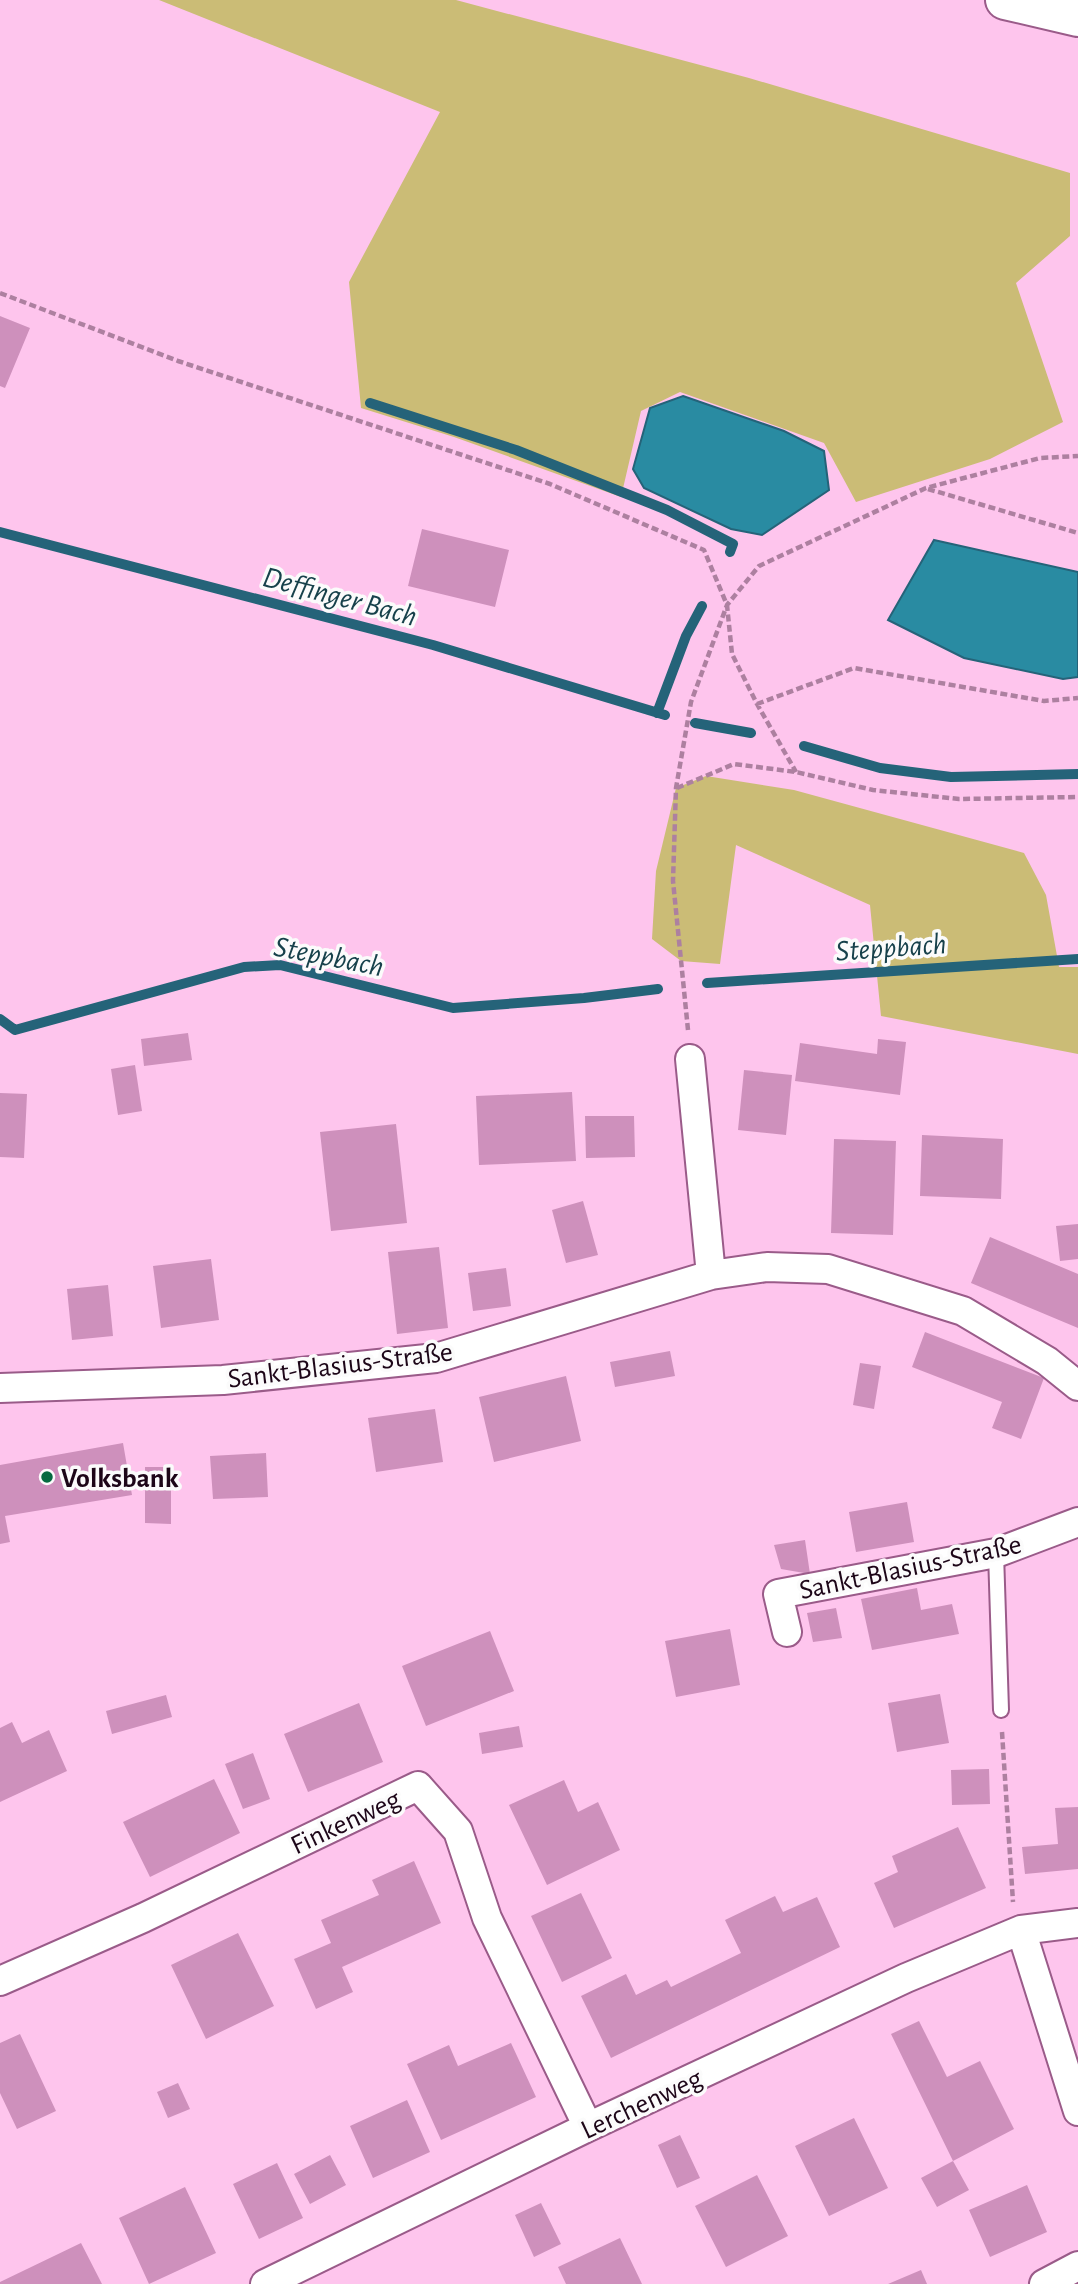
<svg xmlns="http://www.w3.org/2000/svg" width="1078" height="2284" viewBox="0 0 1078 2284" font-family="'Alegreya Sans',sans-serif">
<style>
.green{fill:#cbbc76}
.water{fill:#298ba2;stroke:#256379;stroke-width:2}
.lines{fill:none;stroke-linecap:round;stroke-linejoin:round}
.stream{stroke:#256379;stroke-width:10}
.building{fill:#ce90bc}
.service-casing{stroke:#9a5b89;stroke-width:18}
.minor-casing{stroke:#9a5b89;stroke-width:32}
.motorway-casing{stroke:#9a5b89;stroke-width:42}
.path{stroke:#ad80a0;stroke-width:4.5;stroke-dasharray:7 3.5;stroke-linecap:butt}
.service{stroke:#fff;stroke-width:14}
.minor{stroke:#fff;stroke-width:28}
.motorway{stroke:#fff;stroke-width:38}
.poi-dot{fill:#056a40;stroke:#fbfbfb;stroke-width:2.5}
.labels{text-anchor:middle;stroke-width:7;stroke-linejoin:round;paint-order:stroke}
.street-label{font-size:28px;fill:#1d0618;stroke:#fbfbfb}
.poi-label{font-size:28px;font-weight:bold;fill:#1d0618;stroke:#fbfbfb;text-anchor:start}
.water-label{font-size:30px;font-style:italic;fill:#17414b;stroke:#fbfbfb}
</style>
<rect width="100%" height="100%" fill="#fec5ed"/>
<path class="green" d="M159,0h297l293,78 321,95v63l-54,47 47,139 -73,37 -134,43 -32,-59 -144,-51 -39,19 -20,86 -167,-60 -93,-29 -12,-126 91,-170z
M706,776l88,14 230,63 22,42 13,72h19v87l-197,-38 -11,-111 -134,-60 -16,119 -39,-3 -29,-22 4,-68 20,-83z"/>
<path class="water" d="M683,396l101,35 40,20 5,39 -67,45 -31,-6 -87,-41 -11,-19 17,-61z
M934,540l144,32v105l-15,2 -99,-21 -76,-38z"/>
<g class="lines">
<path class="stream" d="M370,403l146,47 151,60 66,34 -3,8
M0,532l433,113 232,70
M657,713l29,-77 16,-30
M695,723l56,10
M804,746l76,22 71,9 127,-3
M707,983l371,-24
M0,1019l15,11 229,-63 36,-2 173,43 131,-10 74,-9"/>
</g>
<path class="building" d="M0,316l30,12 -25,60 -5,-2z
M422,529l87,21 -14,57 -87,-21z
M188,1033l4,27 -48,6 -3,-27z
M878,1039l28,3 -6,53 -105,-14 5,-38 77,11z
M135,1065l7,46 -24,4 -7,-46z
M744,1070l48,5 -6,60 -48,-5z
M572,1092l4,69 -97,4 -3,-69z
M0,1093l27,1 -3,64 -24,-1z
M585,1116h49l1,41 -49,1z
M396,1124l11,99 -76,8 -11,-99z
M922,1135l81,4 -2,60 -81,-3z
M834,1139l62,2 -3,94 -62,-2z
M583,1201l15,54 -32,8 -14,-53z
M1078,1224v35l-18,2 -4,-35z
M990,1237l88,37v54l-107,-45z
M439,1247l9,81 -51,6 -9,-82z
M211,1259l8,61 -58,8 -8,-62z
M506,1268l5,38 -38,5 -5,-38z
M108,1285l5,51 -41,4 -5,-51z
M925,1332l119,46 -23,61 -29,-11 10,-26 -90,-35z
M670,1351l5,25 -60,11 -5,-25z
M860,1363l21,3 -7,43 -21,-4z
M566,1376l15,65 -87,21 -15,-65z
M435,1409l8,53 -67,10 -8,-54z
M123,1443l9,52 -127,21 5,26 -10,2v-79z
M266,1453l2,44 -55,2 -3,-43z
M145,1467h26v57l-26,-1z
M907,1502l7,40 -58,10 -7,-40z
M805,1540l5,34 -29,-5 -7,-24z
M917,1588l4,22 31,-6 7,30 -87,16 -11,-51z
M836,1608l6,30 -29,4 -6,-29z
M730,1629l10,56 -64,12 -11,-56z
M490,1631l24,60 -88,35 -24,-60z
M940,1694l9,49 -52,9 -9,-49z
M166,1695l6,22 -60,17 -6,-23z
M359,1703l24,59 -75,30 -24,-58z
M12,1722l10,21 27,-13 18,41 -67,31v-74z
M519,1726l4,21 -41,7 -3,-21z
M253,1753l17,46 -27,10 -18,-45z
M989,1769l1,35 -38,1 -1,-35z
M214,1779l26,54 -90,44 -27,-55z
M564,1780l14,32 20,-10 22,48 -73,35 -38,-80z
M1078,1807v62l-53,5 -3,-27 36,-3 -3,-36z
M958,1827l28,61 -92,40 -20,-45 24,-11 -6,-16z
M414,1861l27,62 -99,44 11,25 -37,17 -22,-50 37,-16 -10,-23 58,-25 -7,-15z
M581,1893l31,65 -50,24 -31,-66z
M775,1896l8,16 34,-15 23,50 -229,111 -30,-62 45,-22 10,21 31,-15 4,7 70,-34 -16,-33z
M238,1933l36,73 -68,33 -35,-74z
M919,2021l28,56 33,-16 34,68 -61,32 -62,-127z
M20,2034l36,77 -39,18 -17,-36v-50z
M511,2043l25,54 -95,43 -34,-76 42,-19 9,21z
M178,2083l12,26 -22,9 -11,-26z
M407,2100l23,52 -57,26 -23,-52z
M854,2118l34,70 -59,28 -34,-70z
M680,2135l20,43 -23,10 -19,-43z
M330,2155l16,30 -36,19 -16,-30z
M953,2161l16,29 -32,17 -16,-29z
M277,2163l26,55 -44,21 -26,-55z
M757,2175l31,61 -62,31 -31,-61z
M1027,2185l20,47 -57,25 -21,-47z
M185,2187l31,66 -67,31 -30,-66z
M541,2203l20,41 -27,13 -19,-42z
M620,2238l22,46h-76l-8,-17z
M81,2243l21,41h-102v-2z
M921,2270l6,14h-39z"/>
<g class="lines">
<g class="service-casing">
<path id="service" d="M996,1553l5,157"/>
</g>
<g class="minor-casing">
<path id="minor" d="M690,1059l21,216
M0,1388l223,-8 213,-22 275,-83 56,-8 61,2 135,42 84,50 31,25
M787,1632l-9,-38 218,-41 82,-31
M1021,1930l57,181
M0,1981l143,-63 275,-132 40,45 29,87 101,209
M265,2284l323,-157 318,-149 115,-48 57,-7
M1044,2284l34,-18"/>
</g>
<g class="motorway-casing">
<path id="motorway" d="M1005,0l73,17"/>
</g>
<path class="path" d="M0,293l178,68 372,123 154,66 23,55 5,49 25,50 39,68
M928,489l150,44
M757,704l97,-36 190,33 34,-3
M677,788l57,-24 62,8 77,18 86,9 119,-2
M688,1030l-15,-149 3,-93 15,-86 36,-97 32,-39 167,-78 114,-30 38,-2
M1002,1732l11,170"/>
<use href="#service" class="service"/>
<use href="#minor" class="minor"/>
<use href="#motorway" class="motorway"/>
</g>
<circle class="poi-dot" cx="47" cy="1477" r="7"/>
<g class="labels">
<g class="street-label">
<text transform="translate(340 1364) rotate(-7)" y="10">Sankt-Blasius-Straße</text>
<text transform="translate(910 1566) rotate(-12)" y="10">Sankt-Blasius-Straße</text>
<text transform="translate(345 1821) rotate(-25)" y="10">Finkenweg</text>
<text transform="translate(641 2103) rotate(-25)" y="10">Lerchenweg</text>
</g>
<g class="poi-label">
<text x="61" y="1487">Volksbank</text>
</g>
<g class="water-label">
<text transform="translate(340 596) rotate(15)" y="10">Deffinger Bach</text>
<text transform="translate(891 947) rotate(-4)" y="10">Steppbach</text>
<text transform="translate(329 956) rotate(11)" y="10">Steppbach</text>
</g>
</g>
</svg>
